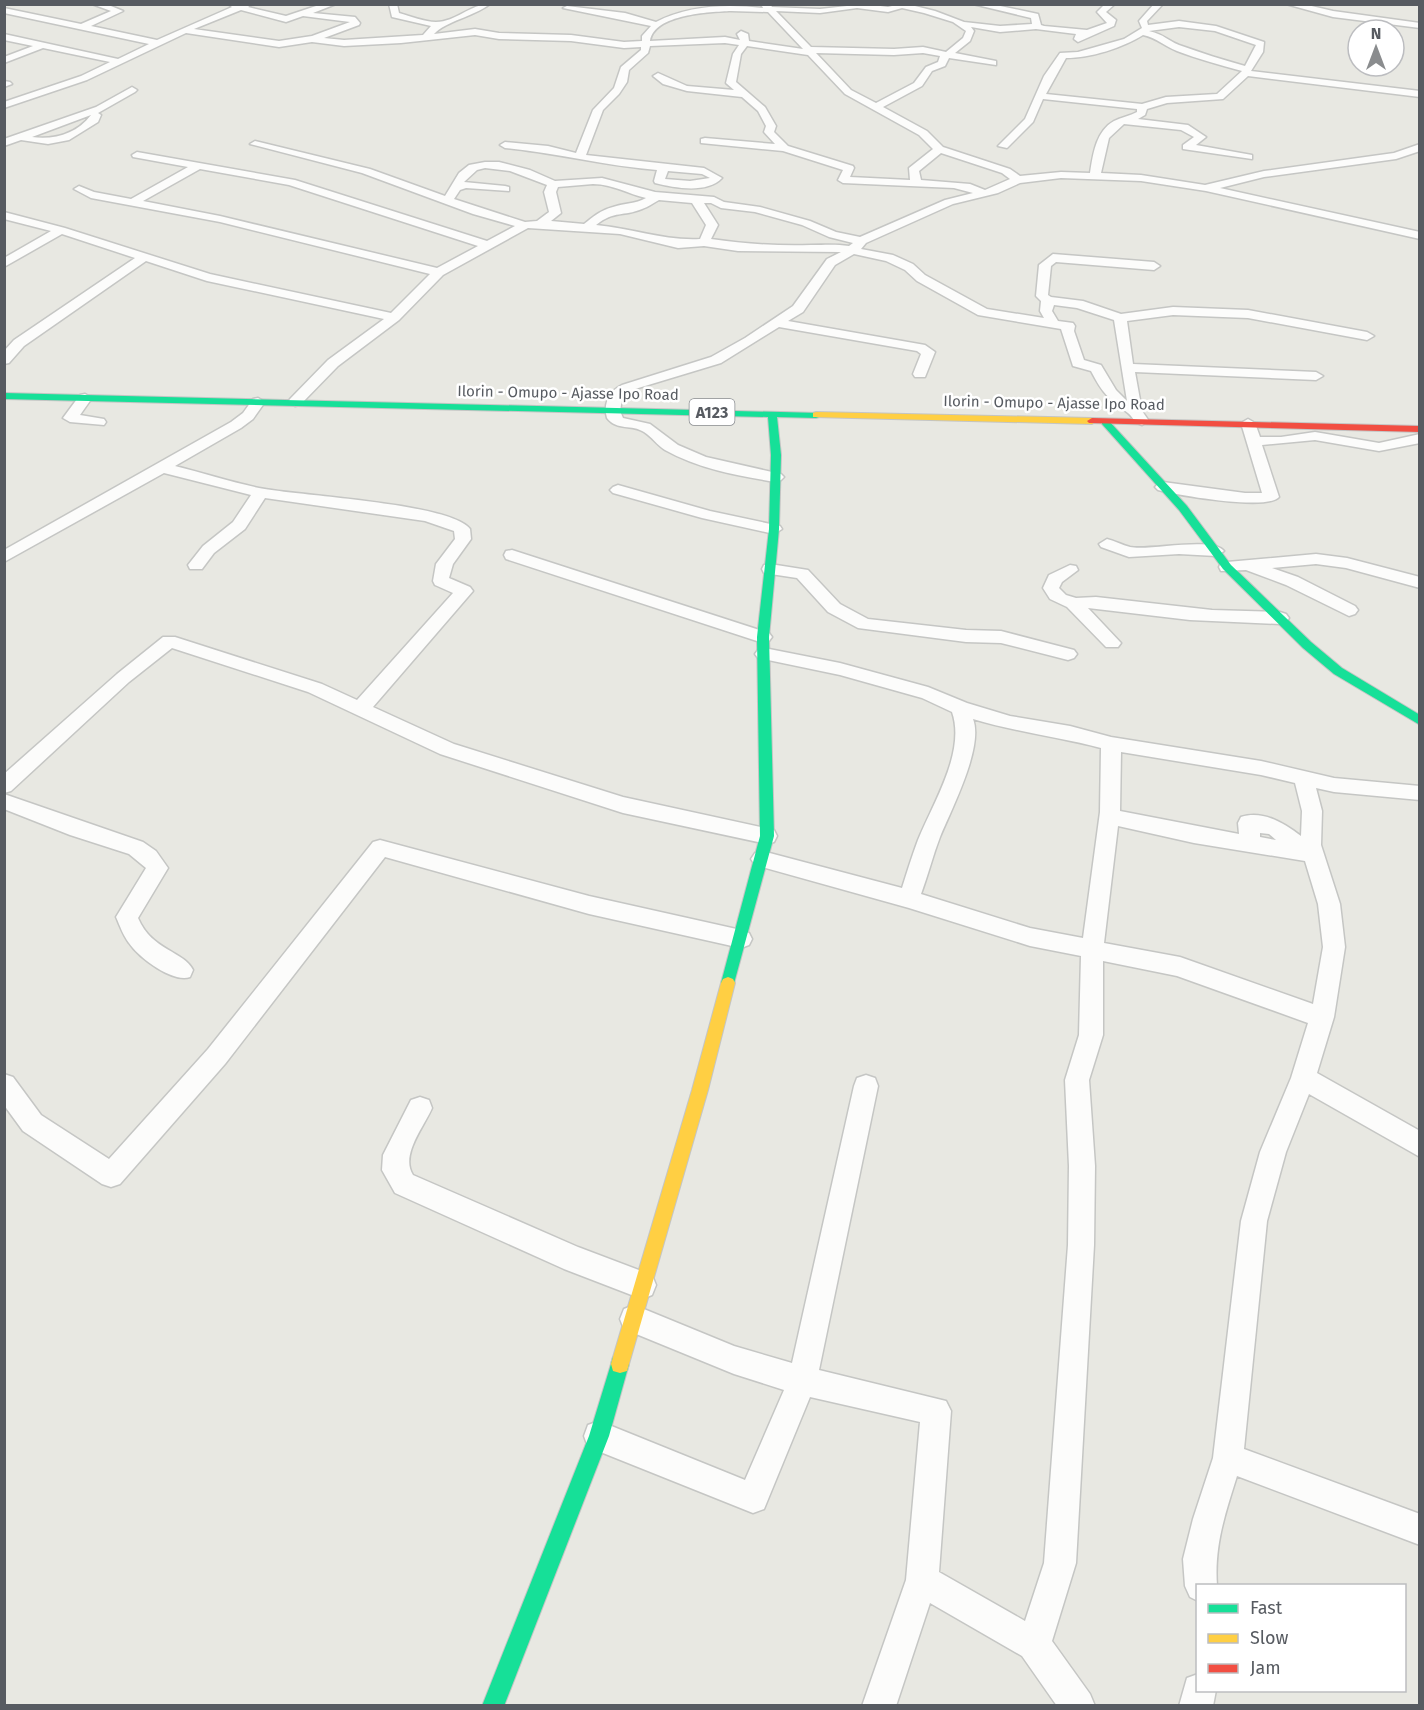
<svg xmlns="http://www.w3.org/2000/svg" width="1424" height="1710" viewBox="0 0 1424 1710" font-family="'Fira Sans',sans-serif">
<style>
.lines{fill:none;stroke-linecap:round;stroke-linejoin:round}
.street-casing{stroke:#c5c6c4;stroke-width:3}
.fast-casing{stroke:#c4c5c4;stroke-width:2}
.slow-casing{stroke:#c4c5c4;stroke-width:2}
.jam-casing{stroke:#c4c5c4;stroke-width:2}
.street{fill:#fcfcfb;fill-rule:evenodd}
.fast{fill:#16e098;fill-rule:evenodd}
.slow{fill:#ffcf43;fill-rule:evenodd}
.jam{fill:#f24e42;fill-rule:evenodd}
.labels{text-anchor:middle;stroke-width:5;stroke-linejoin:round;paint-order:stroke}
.far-street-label{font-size:15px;fill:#575b61;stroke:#fff}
.shield{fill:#fff;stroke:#898c90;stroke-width:1.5}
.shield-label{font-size:16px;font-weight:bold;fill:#575b61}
</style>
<rect width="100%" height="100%" fill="#e8e8e2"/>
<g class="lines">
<g class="street-casing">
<path id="street" d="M92,4h14l17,7 -32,15 66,14 75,-33 -4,-3h24l-4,3 38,9 36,-12h14l-23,9 42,4 5,6 -1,2 -35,13 20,2 79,-5 8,-9 -39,-9 -3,-13h8l2,9c11,3 26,9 37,9 20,0 34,-18 54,-18 -17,13 -44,17 -56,30l41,-5 24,4 72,2 53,7 18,-1v-5l9,-10 -88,-18 4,-2 58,7 31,9c33,-17 71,-18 107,-14l-2,-4h9l2,3 48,2 45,-5 23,3 4,-1 -2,-2h17l28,7 29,11 36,4 32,-2 -1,-6 -58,-14h18l47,10 3,11 3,1 43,4 20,-7 -10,-11 8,-8h10l-9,8 10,8 -2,6 -36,16 -4,-3 2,-5 -40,-5 -36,3 -29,-5 3,4 -4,10 -15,12 41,8v4l-47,-7 -4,8 -13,5 -10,15 -39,21 44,24 16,16 67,22 10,7 41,-4 29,1c3,-19 6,-42 24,-52 8,-4 16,-5 23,-9v-3l-94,-10 -10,23 -26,26 -9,-2 27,-27 19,-43 16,-23 18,-1 46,-13 18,-11 -3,-7 15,-17h9l-16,17 1,4 31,-4 37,5 48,16 -1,10 -12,19 169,20v6l-172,-21 -25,23 -56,4 -20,6 -2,6 -7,4 50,6 18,12 -10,8 56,10v4l-69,-10v-4l11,-8 -13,-7 -57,-6 -15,14 -8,35 40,2 64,10 59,-14 130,-18 26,-9v7l-24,8 -132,18 -44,11 200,44v7l-214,-48 -65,-10 -80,-3 -41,5 -22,10 -45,11 -87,39 -5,6 32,6 20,9 12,11 62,34 57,9 -4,-7 1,-10 -5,-5 3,-31 14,-11 101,8 6,4 -6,4 -98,-8 -5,4 -3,29 3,2 32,4 38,13 52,-7 75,3 119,22 7,4 -7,4 -119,-22 -75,-3 -46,6 6,43 183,8 7,4 -7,4 -181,-8 7,39 7,10 -7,4c-8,-2 -8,-7 -14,-12 -20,-15 -25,-19 -37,-42l-18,-5 -12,-37 -83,-14 -61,-34 -12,-11 -19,-9 -32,-7 -19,11 -32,47 -15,9 137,24 10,7 -10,25h-10l-2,-3 8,-20 -4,-3 -138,-24 -58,36 -86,26 -13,10 -2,12 3,7 27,6 28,21 28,12 75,17 3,3 -3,3 -5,2c-38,-6 -77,-13 -111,-32 -8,-5 -13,-13 -21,-18 -12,-8 -27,-1 -37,-14 -4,-14 2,-27 15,-33l89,-28 34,-19 48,-32 34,-47 14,-7 -103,-1 -34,-5 -26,2 -58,-14 -92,-6 -85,47 -44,45 -61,46 -38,39 -5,1 -7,-4 2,-3 38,-39 56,-41 -177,-38 -61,-20 -122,85 -15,17 -5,1v-13l10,-11 121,-82 -73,-24 -58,33v-9l47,-27 -47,-12v-7l61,16 145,46 181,39 39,-39 -210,-52 -129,-24 -17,-9 5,-3 15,6 37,7 57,-32 -55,-10 -1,-2 5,-3 158,28 192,61 28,-15 -42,-12 -111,-41 -112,-29 5,-3 115,28 75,27 14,-23 10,-8 16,-3h14l31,8 25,11 47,-3 53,14 59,5 10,5 36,5 50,14 26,11 24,5 85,-37 28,-7 -19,-5 -111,-5 -5,-3 5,-10 -60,-19 -82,-8v-4l4,-1 70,6 -11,-12 2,-6 -8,-15 -16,-14 -55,-6 -24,-7 -10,-8 5,-3 29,13 47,4 -8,-7 7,-29 6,-9 -14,-2 -75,3 -2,7 -19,17 -2,12 -8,12 -16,16 -17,45 118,13 18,10c-15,16 -47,10 -67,5l-1,-2 3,-11c-51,-4 -101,-17 -152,-22l-5,-3 5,-3 43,4 28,7 17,-43 21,-22 7,-21 20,-17v-3l-17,1 -53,-7 -72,-2 -24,-4 -74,8 -57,3 -32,-4 -33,5 -93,-14 -99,47 -83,28v-6l77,-26 29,-14 -67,-14 -39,15v-6l29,-11 -29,-6v-6l114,25 31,-15 -145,-31v-5l77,16 30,-13zM857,8l31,4 14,-4 22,5 29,9 13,9 -3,7 -17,14 -23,-5 -29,2 -83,-2 -35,-36 44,2zM241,10l45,12 17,-6 47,6 -38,14 -33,5 -85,-12zM731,11l37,1 35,37 -54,-8 -1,-7 -7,-3 -4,3 3,6 -15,-3 -75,4c4,-27 60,-29 81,-30zM1179,27l36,4 41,14 -11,21c-22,-6 -44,-13 -66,-21 -12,-5 -14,-10 -30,-14zM1143,35c14,3 21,11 34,16 21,8 43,14 65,20l-25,23 -51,3 -24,7 -96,-10 20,-36c25,0 56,-10 77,-23zM747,46l61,9 37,39 74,41 14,14 -24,19 1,12 -60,-3 4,-9 -1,-2 -65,-20 -14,-14 2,-6 -11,-19 -29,-25 5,-28zM816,53l78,2 29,-2 17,3 -2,6 -12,5 -12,16 -38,20 -25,-13zM941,153l61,20 8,6 -25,11 -15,-6 -49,-4 -2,-9zM485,168l25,3 37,14 -3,7 5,20 -12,9 -12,1 -71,-23 6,-9 6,-2 43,3v-4l-4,-1 -41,-4 13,-12zM200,169l89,16 189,61 -41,22 -217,-52 -77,-15zM668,171l34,3 8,4 -20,3 -25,-2zM593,184c20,0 35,10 53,14 -11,6 -21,5 -33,9 -12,3 -20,10 -29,17l-33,-3 10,-8 -5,-21 2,-5zM659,200l33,3 14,22 -6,14c-35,2 -69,-11 -104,-14 19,-15 27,-8 46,-16 6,-2 11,-6 17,-9zM704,203h7l10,5 34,4 47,13 27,12 24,6 -4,3c-13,-2 -24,-1 -38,-1 -33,1 -67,-1 -100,-6l7,-14zM1054,305l23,3 37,12 13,81 -11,-11 -15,-25 -17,-5 -10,-29 1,-5 -2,-3 -15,-2 -6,-10z
M1286,4h17l30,7 87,12v5l-87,-11z
M4,81l6,1 2,2 -8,3z
M132,87l5,3 -2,2 -37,21 3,2 -3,7 -29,18 -21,4 -27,-4 -17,6v-7l92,-32zM91,115c-14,19 -37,25 -59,22z
M85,394l7,4 -12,17 24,4 2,3 -2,3 -34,-3 -7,-4 17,-23z
M258,398l7,4 -12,17 -12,9 -66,38c28,7 56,16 84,22 39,8 192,15 211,41l1,10 -18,25 -4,14 21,9 3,4 -100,116 81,37 169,53 151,33 3,6 -3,6 -7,2 -144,-31 -183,-59 -132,-62 -136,-44 -43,34 -118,109 -7,2v-19l113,-100 46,-37h12l147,47 35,16 96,-107 -18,-8 -2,-4 3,-17 19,-25 -1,-8 -29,-10 -160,-23 -20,31 -31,24 -12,16h-12l-2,-4 15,-19 30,-24 18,-27 -87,-22 -160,89v-12l227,-128 12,-9 10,-14z
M1248,419l7,4 5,14h21l34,-5 64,11 41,-9v9l-41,8 -64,-11 -53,5 17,52c-12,14 -102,-2 -121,-7l-3,-3 3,-3 5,-2 82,11h17l-21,-70z
M618,485l92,26 70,15 2,3 -8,5 -72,-16 -89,-25 -3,-3 3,-3z
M1107,539c8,2 15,6 23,8 20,4 82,-11 94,4l-8,5 -37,-2 -50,3 -28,-10 -2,-3z
M512,550l257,83 3,4 -3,4h-12l-251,-82 -2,-4 2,-4z
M1316,554l31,4 73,19v11l-74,-20 -30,-4 -44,4 26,9 57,29 3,4 -3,4 -6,2 -63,-31 -40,-15 -25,1 -2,-4 2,-4 6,-1z
M770,564l38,6 32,34 28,15 98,11 35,1 73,19 3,4 -3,4 -6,2 -67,-17 -35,-1 -108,-14 -30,-16 -31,-34 -33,-5 -2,-4 2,-4z
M1070,565l6,1 2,4 -16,12 -3,6 7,7 10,3 20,-1 116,13 68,2 6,2 3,4 -3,4 -6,2 -90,-4 -102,-12 33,35 -3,4h-12l-39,-40 -17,-8 -7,-11 6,-13z
M764,648l76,15 88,24 39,16 43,13 60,10 41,11 150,24 73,17 86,8v14l-86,-8 -18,-4 6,23 -1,34 19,59 5,43 -11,70 -17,56 103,58v26l-111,-63 -23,58 -19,69 -23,228 176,65v31l-183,-69c-12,38 -23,70 -20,110h-19v15l-8,-4 -5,-11 -2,-27 10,-40 20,-61 28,-237 19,-69 31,-74 17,-55 -131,-47 -74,-15v74l-14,45 6,86 -1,79 -18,318 -24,78 38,53 5,12h-38l-35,-50 -92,-53 -34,103h-34l44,-126 14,-158 -110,-25 -46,112 -11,4 -165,-66 -4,-11 4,-11 11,-4 146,59 39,-90 -50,-16 -110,-45 -4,-10 4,-10 10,-4 100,41 58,17 62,-277 3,-8 9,-3 9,3 3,8 -59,284 127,31 5,10 -12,161 86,49 19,-58 24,-318 1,-79 -4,-86 14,-45 2,-79 -51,-10 -121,-38 -154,-43 -4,-6 4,-6 7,-2 140,37c5,-16 10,-32 16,-48 15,-37 48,-88 34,-128l-30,-14 -82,-23 -82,-17 -3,-4 3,-4zM973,719c43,13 86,18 128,29l-1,64 -17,126 -53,-10 -109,-34c7,-19 12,-39 19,-57 11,-27 44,-90 33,-118zM1121,752l140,23 34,8 7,28 -1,25c-17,-13 -38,-26 -60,-19l-3,6 1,11 -119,-23zM1118,826l76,17 111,18 13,43 5,43 -10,57 -133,-47 -76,-14zM1260,833l9,1 7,6 -16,-3z
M4,794l139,48 13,9 12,17 -30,50c14,33 46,33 55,52l-3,7c-17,6 -51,-19 -61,-34 -6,-8 -9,-17 -13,-26l30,-49 -17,-14 -59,-19 -66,-26z
M380,840l209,56 152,34 8,3 3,6 -3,6 -8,3 -152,-34 -204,-57 -160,207 -105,120 -9,3 -9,-3 -79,-53 -19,-26v-31l9,3 28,38 68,44 99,-110 165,-207z
M420,1097l9,3 3,8c-8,19 -32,47 -19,67l165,72 74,28 4,10 -4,10 -10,4 -78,-30 -169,-76 -13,-23 1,-15 28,-55z
M1198,1674v16h18l-3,16h-34l8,-28z"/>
</g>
<g class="fast-casing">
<path id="fast" d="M4,393l815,20v4l-3,1 -39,-1 4,38 -2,74 -10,108 5,199 -41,151 -5,2 -5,-2 -2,-4 39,-147 -3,-199 12,-108 2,-74 -3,-38 -764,-18z
M1102,420h6l79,86 44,59 80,77 31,26 78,47v10l-86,-51 -31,-26 -80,-79 -44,-59 -77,-86z
M620,1355l7,2 2,7 -20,72 -105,270h-22l107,-270 22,-72 2,-7z"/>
</g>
<g class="slow-casing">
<path id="slow" d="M816,412l276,6 5,3 -5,3 -279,-7v-4z
M728,977l5,2 2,4 -27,107 -79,274 -2,7 -7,2 -7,-2 -2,-7 81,-274 29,-107 2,-4z"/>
</g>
<g class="jam-casing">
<path id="jam" d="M1092,418l328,8v6l-331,-9 -2,-2z"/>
</g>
<use href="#street" class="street"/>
<use href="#fast" class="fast"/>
<use href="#slow" class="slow"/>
<use href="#jam" class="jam"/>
</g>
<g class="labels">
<g class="far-street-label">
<text transform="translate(568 393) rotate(1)" y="5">Ilorin - Omupo - Ajasse Ipo Road</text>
<text transform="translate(1054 403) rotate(1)" y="5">Ilorin - Omupo - Ajasse Ipo Road</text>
</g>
<rect class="shield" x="689.5" y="399" width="45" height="26" rx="4.5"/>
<g class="shield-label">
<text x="712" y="418">A123</text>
</g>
</g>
<rect width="1424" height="1710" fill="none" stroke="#575b61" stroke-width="12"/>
<rect x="1196" y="1584" width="210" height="108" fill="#ffffff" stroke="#bcbdc0" stroke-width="1.5"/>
<rect x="1208" y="1604" width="30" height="9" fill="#16e098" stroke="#bcbdc0" stroke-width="1.5"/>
<text x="1250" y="1614" font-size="18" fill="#575b61">Fast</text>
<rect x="1208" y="1634" width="30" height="9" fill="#ffcf43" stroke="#bcbdc0" stroke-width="1.5"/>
<text x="1250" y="1644" font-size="18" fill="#575b61">Slow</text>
<rect x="1208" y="1664" width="30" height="9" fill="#f24e42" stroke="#bcbdc0" stroke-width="1.5"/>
<text x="1250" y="1674" font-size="18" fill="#575b61">Jam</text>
<g transform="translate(1376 48)"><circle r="28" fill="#ffffff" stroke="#bcbdc0" stroke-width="1.5"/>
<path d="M0-4.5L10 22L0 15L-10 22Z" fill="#8a8c8e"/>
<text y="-9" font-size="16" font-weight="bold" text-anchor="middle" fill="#575b61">N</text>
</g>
</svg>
